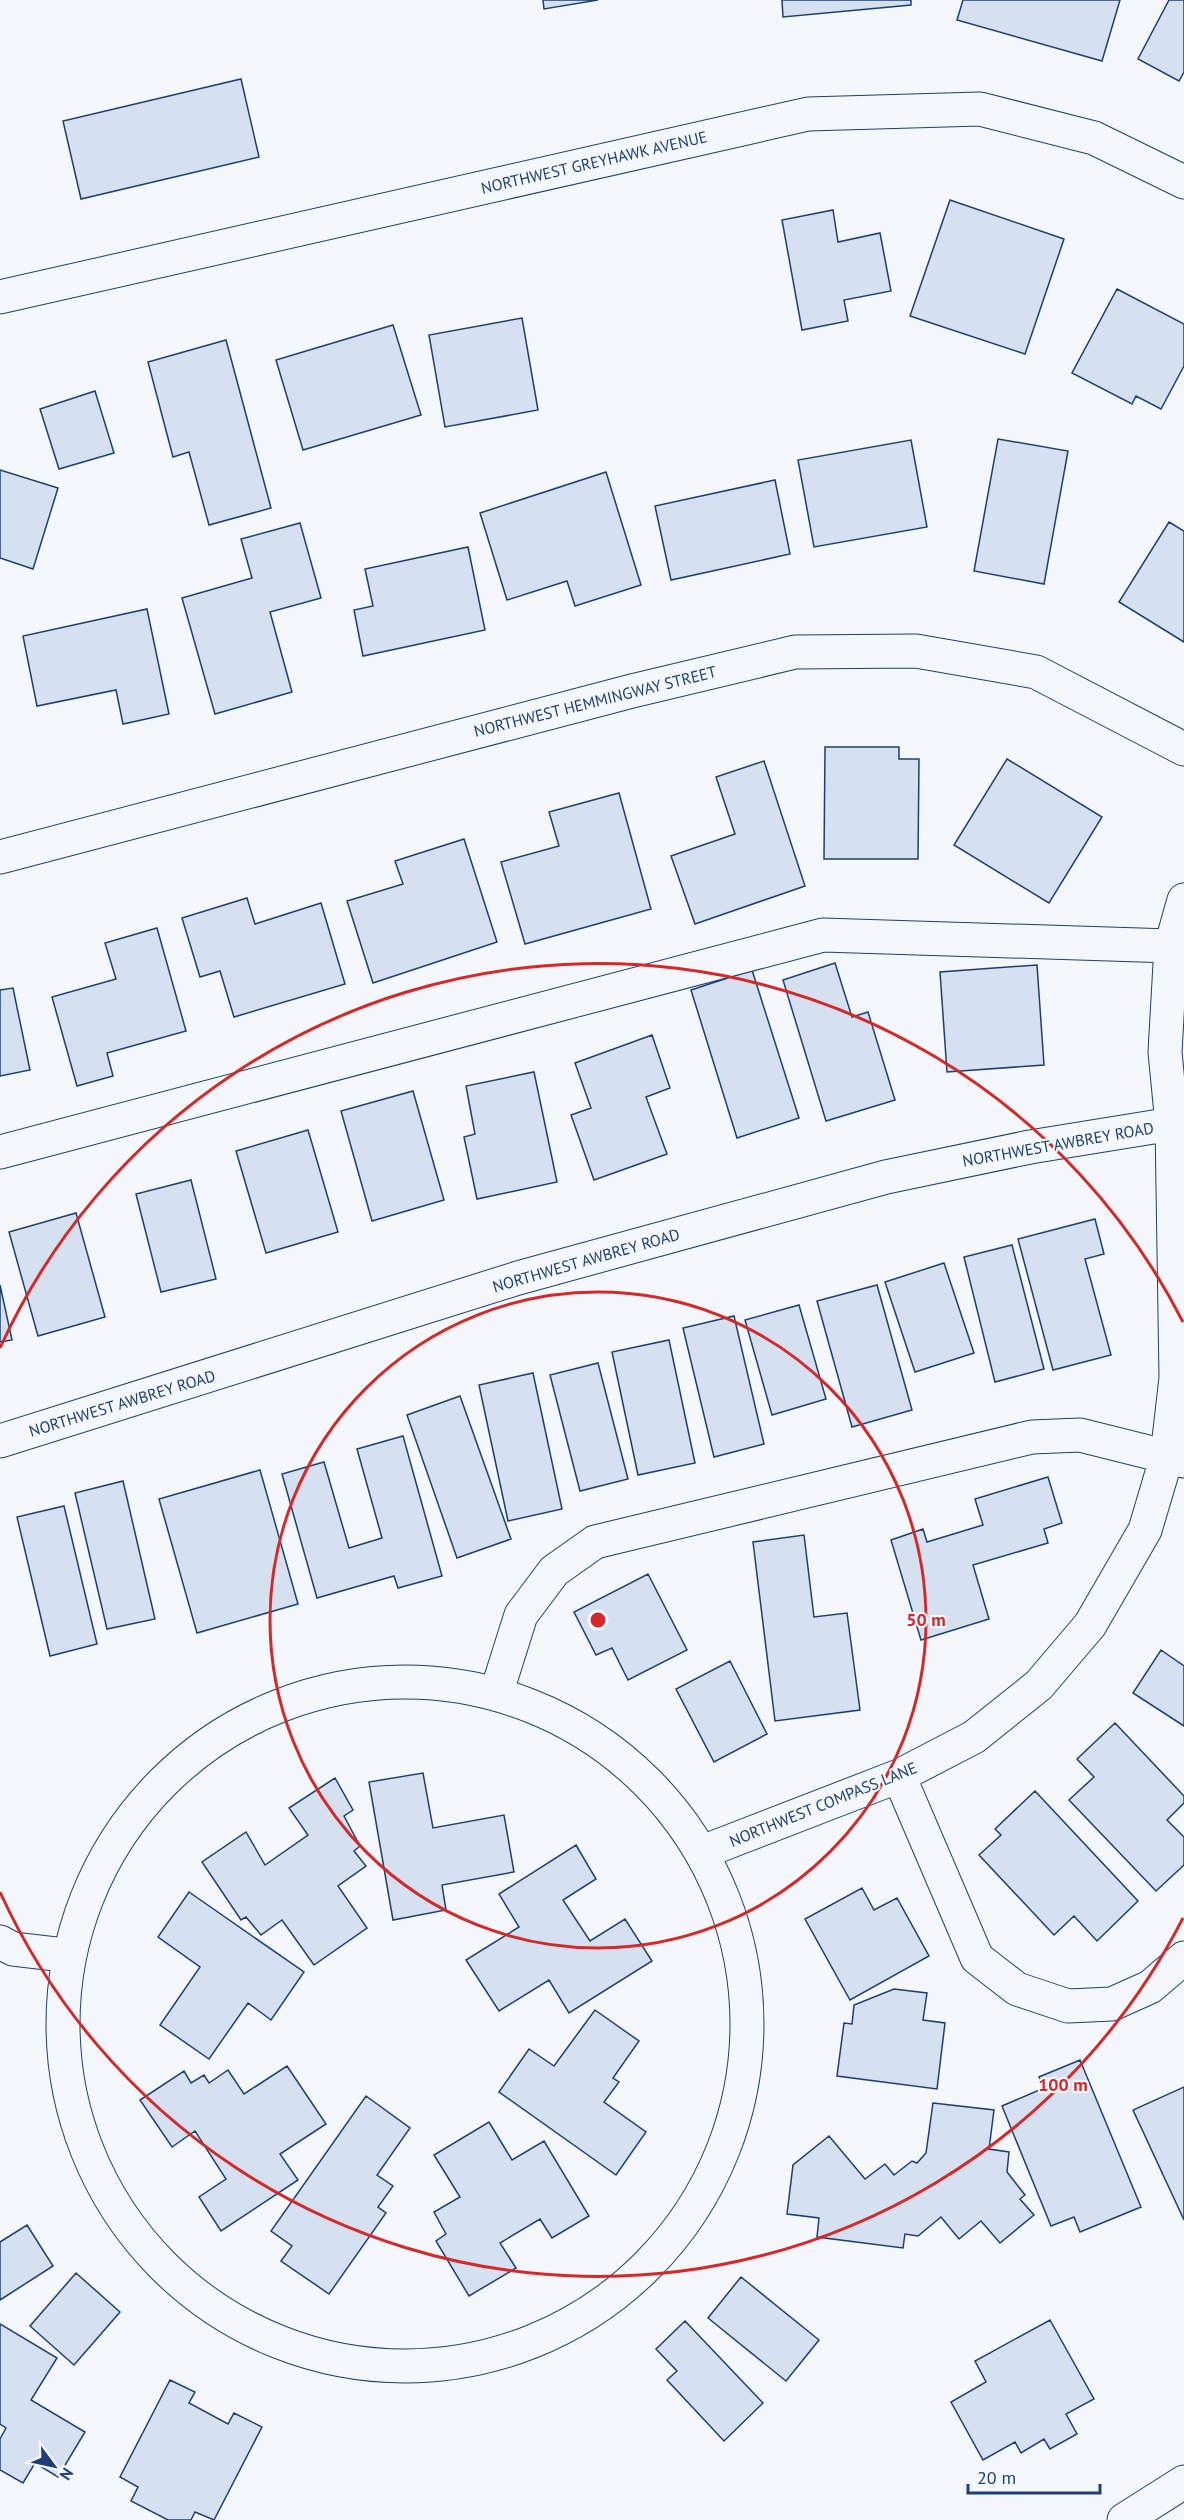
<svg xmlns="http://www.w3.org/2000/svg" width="1184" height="2520" viewBox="0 0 1184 2520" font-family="'PT Sans',sans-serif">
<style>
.building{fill:#d5e0f0;stroke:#1d3f73;stroke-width:1.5}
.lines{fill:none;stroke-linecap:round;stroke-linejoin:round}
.minor-casing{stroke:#1d3f73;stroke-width:35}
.major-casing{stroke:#1d3f73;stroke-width:35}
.minor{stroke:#f4f7fb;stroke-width:33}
.major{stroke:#f4f7fb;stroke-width:33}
.ring{fill:none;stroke:#d62828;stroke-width:3}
.labels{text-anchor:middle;stroke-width:4.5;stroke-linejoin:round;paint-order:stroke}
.street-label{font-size:16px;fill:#1d3f73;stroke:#f4f7fb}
.centre{fill:#d62828;stroke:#f4f7fb;stroke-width:3}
.ring-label{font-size:18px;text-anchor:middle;font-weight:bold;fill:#d62828;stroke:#f4f7fb;stroke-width:4.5;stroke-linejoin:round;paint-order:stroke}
</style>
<rect width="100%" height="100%" fill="#f4f7fb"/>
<path class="building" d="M543,0h55l-54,9z
M782,0h129v5l-128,12z
M963,0h157l-18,61 -145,-41z
M1169,0h15v72l-5,9 -41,-22z
M241,79l18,78 -178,42 -18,-78z
M950,200l114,39 -39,115 -115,-38z
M833,210l5,32 42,-9 11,58 -47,9 4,21 -46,9 -20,-110z
M1117,289l67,35v42l-23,43 -25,-13 -4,8 -60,-31z
M522,318l16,92 -93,17 -16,-92z
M393,325l28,90 -118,35 -27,-90z
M226,340l45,168 -62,17 -20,-73 -16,5 -25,-95z
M95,391l19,62 -55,16 -19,-60z
M998,439l70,12 -24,133 -70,-13z
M911,440l16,87 -113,20 -16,-87z
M0,470l58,18 -25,81 -33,-11z
M606,472l35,113 -66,21 -8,-25 -60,19 -27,-87z
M775,480l15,74 -119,26 -16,-74z
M1169,522l15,9v111l-65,-40z
M300,523l21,75 -51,14 22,80 -77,22 -33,-116 70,-20 -11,-39z
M468,547l17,83 -122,26 -9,-46 19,-4 -8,-37z
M147,609l22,105 -46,10 -7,-34 -79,16 -14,-70z
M825,747h74v12h20l-1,100h-94z
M1007,759l95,58 -53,86 -95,-58z
M764,761l41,125 -110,38 -24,-68 64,-22 -19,-57z
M619,793l32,116 -126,35 -24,-82 58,-16 -10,-34z
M464,839l33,103 -124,41 -26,-82 56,-17 -8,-23z
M247,898l8,26 66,-21 24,81 -111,33 -14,-46 -20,6 -18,-59z
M157,928l29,103 -79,22 6,23 -36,10 -25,-89 64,-18 -11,-36z
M835,963l17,54 16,-5 27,88 -69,21 -43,-141z
M1037,965l7,100 -97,7 -7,-100z
M752,970l47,148 -62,20 -46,-148z
M13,988l17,82 -30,6v-86z
M652,1035l18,53 -24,9 21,57 -73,26 -23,-65 20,-7 -16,-45z
M534,1072l23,110 -80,17 -13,-62 11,-3 -9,-48z
M413,1091l31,109 -72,21 -31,-110z
M308,1130l30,102 -72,21 -30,-102z
M191,1180l25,99 -55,13 -25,-98z
M76,1213l29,104 -67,19 -29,-104z
M1095,1219l9,35 -19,5 26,96 -58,15 -35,-131z
M1012,1245l32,124 -49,13 -31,-125z
M944,1263l30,90 -59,19 -30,-90z
M0,1285l12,55 -12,2z
M877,1285l35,125 -60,17 -35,-126z
M799,1305l27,94 -54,16 -27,-95z
M734,1316l30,128 -50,13 -31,-129z
M669,1340l26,123 -57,12 -26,-123z
M598,1363l30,116 -48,12 -30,-116z
M533,1373l29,136 -54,12 -29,-136z
M460,1396l51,143 -54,19 -50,-143z
M403,1436l39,140 -44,12 -4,-12 -77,22 -35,-124 42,-12 25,86 33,-10 -25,-89z
M260,1470l38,134 -101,29 -38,-134z
M1048,1477l14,46 -18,6 4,14 -75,22 16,54 -68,21 -30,-100 32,-11 4,13 56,-17 -8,-26z
M123,1481l32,138 -48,10 -32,-136z
M64,1506l33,138 -47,12 -33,-139z
M804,1535l10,82 33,-4 13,97 -85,11 -22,-179z
M648,1574l39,76 -59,30 -16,-32 -16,7 -22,-43z
M1161,1650l23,16v60l-51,-33z
M730,1661l37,73 -53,28 -38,-73z
M1115,1723l69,73v7l-17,17 17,17v28l-28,26 -87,-91 25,-23 -17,-18z
M423,1773l10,55 71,-13 10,57 -72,13 4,25 -53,10 -24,-138z
M335,1778l18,32 -9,6 16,30 -6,5 12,15 -28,20 29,42 -53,37 -32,-45 -21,15 -15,-18 -5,3 -39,-58 44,-30 19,33 43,-30 -19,-27z
M1035,1791l103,110 -41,40 -23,-25 -20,19 -75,-80 22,-20 -6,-6z
M576,1845l20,34 -33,21 27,41 35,-22 27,42 -83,52 -20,-33 -50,31 -33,-51 53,-33 -20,-33z
M862,1888l12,22 23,-12 32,58 -79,44 -45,-81z
M189,1892l115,80 -33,48 -23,-17 -39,56 -49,-34 40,-58 -42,-30z
M894,1989l33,4 -4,27 22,3 -8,66 -100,-13 7,-53 8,1 2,-19z
M595,2010l44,31 -26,37 6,4 -15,20 42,30 -30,43 -117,-83 30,-43 25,17z
M1080,2060l61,147 -61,25 -6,-15 -23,9 -49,-120 42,-18 -5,-11z
M287,2066l39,58 -46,30 18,26 -77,51 -22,-34 27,-18 -31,-48 -23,16 -32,-47 44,-29 7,12 13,-8 5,8 19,-13 16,24z
M1184,2087v133l-51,-110z
M366,2096l44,32 -33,47 16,11 -15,21 8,6 -57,81 -48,-33 11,-15 -21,-15z
M933,2103l61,7 -5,39 20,3 -2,20 18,23 -5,4 14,16 -34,28 -19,-22 -22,18 -18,-22 -23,19 -13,-2 -2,14 -86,-11 2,-19 -32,-4 6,-49 36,-29 36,43 20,-15 9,11 18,-14 5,2 9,-10z
M489,2122l23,38 32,-19 45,75 -37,22 -12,-19 -40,24 16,25 -47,28 -33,-55 10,-7 -12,-22 26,-15 -26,-42z
M27,2225l26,41 -53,34v-58z
M76,2273l44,39 -46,53 -44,-39z
M741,2277l78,63 -33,41 -78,-63z
M1050,2320l44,79 -28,15 11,20 -27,15 -6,-10 -23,14 -6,-11 -32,18 -32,-58 35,-20 -11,-21z
M685,2321l78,82 -39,38 -57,-61 10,-9 -21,-22z
M0,2324l57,34 -26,42 54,32 -27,45 -23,-14 -12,20 -23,-13v-31l6,-11 -6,-4z
M170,2380l25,12 -6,11 39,21 6,-11 28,14 -48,93 -19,-8 -4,8h-23l-37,-19 7,-14 -18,-10z"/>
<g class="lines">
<g class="minor-casing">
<path id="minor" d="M0,297l808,-183 172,-5 114,29 90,44
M0,857l632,-166 163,-39 121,-1 120,21 148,77
M0,1152l823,-217 348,11
M0,1441l518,-163 368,-101 144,-30 142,-23h12
M63 2024a342 342 0 1 1 684 0a342 342 0 1 1-684 0Z
M497,1691l24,-76 33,-44 41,-29 437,-105 48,-2 104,26
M899,1776l78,182 40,31 51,17 44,-2 38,-17 34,-29
M705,1851l194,-75 75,-39 65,-52 51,-60 55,-95 22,-74 9,-78 -4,-254 -7,-72 6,-106 13,-46
M0,1942l13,7 51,6"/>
</g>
<g class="major-casing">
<path id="major" d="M1124,2520l60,-38"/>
</g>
<use href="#minor" class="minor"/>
<use href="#major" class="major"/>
</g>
<g class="ring">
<circle cx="598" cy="1620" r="328"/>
<path d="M1183 1918A657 657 0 0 1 0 1892M0 1348A657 657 0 0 1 1183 1322"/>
</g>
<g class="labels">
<g class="street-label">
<text transform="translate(594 162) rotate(-13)" y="6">NORTHWEST GREYHAWK AVENUE</text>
<text transform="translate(595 701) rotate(-14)" y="6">NORTHWEST HEMMINGWAY STREET</text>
<text transform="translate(1058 1144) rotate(-10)" y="6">NORTHWEST AWBREY ROAD</text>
<text transform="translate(586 1260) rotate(-16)" y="6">NORTHWEST AWBREY ROAD</text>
<text transform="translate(122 1403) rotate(-17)" y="6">NORTHWEST AWBREY ROAD</text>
<text transform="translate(823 1804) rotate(-22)" y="6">NORTHWEST COMPASS LANE</text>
</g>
</g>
<circle cx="598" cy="1620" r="9" class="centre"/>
<g class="ring-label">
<text x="926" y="1626">50 m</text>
<text x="1063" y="2091">100 m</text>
</g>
<g transform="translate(54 2466) rotate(123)" stroke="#f4f7fb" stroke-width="4.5" paint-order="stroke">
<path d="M0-4.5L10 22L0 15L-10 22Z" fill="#1d3f73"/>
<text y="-9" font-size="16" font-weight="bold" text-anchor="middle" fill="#1d3f73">N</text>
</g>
<path d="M968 2484v9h132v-9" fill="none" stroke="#1d3f73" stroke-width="3"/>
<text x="977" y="2484" font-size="18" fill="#1d3f73" stroke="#f4f7fb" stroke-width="4.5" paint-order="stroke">20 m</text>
</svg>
